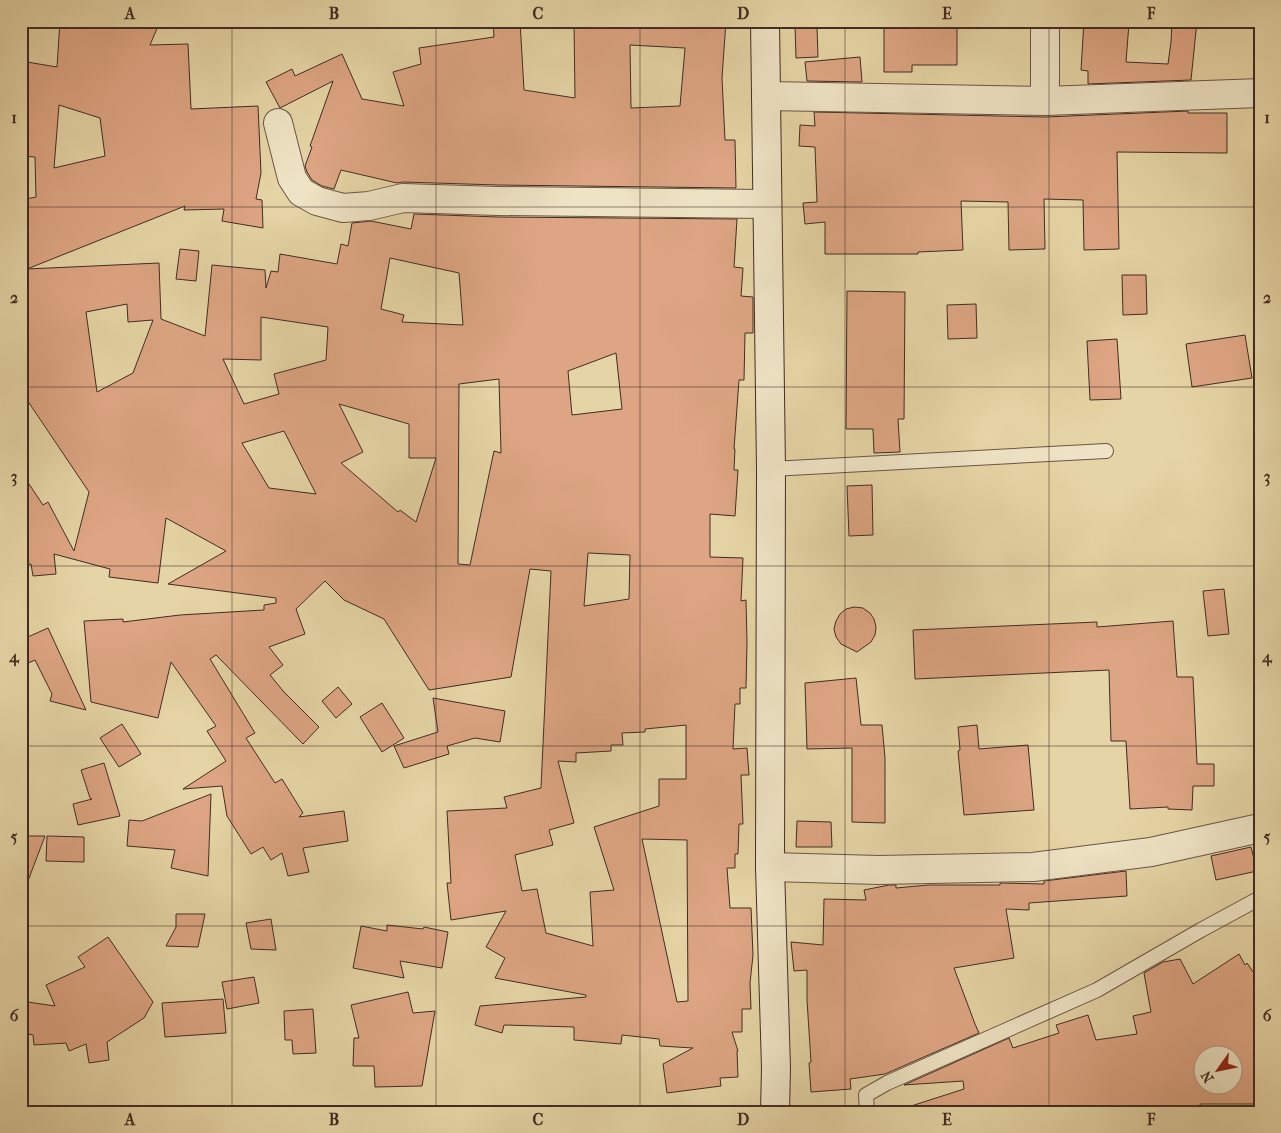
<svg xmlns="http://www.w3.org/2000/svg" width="1281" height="1133" viewBox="0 0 1281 1133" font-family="'IM FELL French Canon',serif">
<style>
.building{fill:#dda583;stroke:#422c24;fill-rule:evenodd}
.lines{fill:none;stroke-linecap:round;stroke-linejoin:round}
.lane-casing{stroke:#6b5644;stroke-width:16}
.street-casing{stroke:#6b5644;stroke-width:30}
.secondary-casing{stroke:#422c24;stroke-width:30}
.lane{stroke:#eee3c4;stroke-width:14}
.street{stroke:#eee3c4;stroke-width:28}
.secondary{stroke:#eee3c4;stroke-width:28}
.grid{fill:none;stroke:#422c24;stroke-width:1;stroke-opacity:0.55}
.neatline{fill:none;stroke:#422c24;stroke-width:2}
.grid-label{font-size:16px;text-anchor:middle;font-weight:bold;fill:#422c24}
</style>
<rect width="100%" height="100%" fill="#e5d4a5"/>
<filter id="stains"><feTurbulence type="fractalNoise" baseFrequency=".004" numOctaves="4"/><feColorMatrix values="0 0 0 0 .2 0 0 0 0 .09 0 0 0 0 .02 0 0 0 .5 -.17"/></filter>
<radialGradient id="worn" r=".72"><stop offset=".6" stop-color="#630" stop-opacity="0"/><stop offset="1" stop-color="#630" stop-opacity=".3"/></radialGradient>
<path class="building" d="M60,21h87l11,5 -8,19 38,-1 3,65 67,-3 3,67 -5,26 6,1 1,28 -41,-7 2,-12 -40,1 1,-4 -158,63 132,-6 2,56 44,17 7,-71 53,5 1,18 5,-17 7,1 2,-18 57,10 4,-20 7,2 4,-23 19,-2 40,8 3,-15 84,3 239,2 -3,48 9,1 -2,28 12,1v36h-8l-1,47h-5l-5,69h1l-1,21h4l-3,46 -25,-2v43l33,1 -2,43 5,-1 1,42 -1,46h-6v16h-5l-2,45 14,-1 2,27h-8l2,49h-4l-1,30h-3v14h-8l3,40h21l2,47 -3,28 1,26h-9v23h-10l6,19h-1l1,26 -18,1 1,8 -54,7 -4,-29 30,-16 -33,-2 -1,-7 -37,-4 -1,9 -47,-4v-13l-70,-2 -2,8 -27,-8 5,-19 106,-9v-2l-91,-17 10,-20 -19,-11 20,-36 -55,9 -4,-37h4l-4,-72 60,-3 -3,-11 37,-9 10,-217 -21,-2 -19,108 -82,13 -45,-71 -40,-19 -19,-19 -29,28 9,25 -36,13 14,18 -13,10 14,17 35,35 -16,17 -87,-89 -6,4 45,74 -9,5 29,45 7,-4 21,34 -4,4 45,-6 4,30 -45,7 6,24 -21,4 -6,-23 -11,7 -8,-13 -12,7 -24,-38 -5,-30 -39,3 43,-28 -19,-30 9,-5 -45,-64 -13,56 -67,-16 -7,-81 39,-2v3l57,-7 84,-5v-5l12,-2v-5l-108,-14 58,-33 -60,-33 -8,65 -49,-6 1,-8 -56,-15 2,20 -23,2 -2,-12 -10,2v-94l22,33 5,-3 26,49 15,-59 -68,-101v-97l7,-1 -7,-22v-71l15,-3 -1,-40 -14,-1v-95l36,6zM59,105l41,13 5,38 -51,12zM390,258l69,15 4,52 -61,-3 2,-7 -23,-6zM127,304l1,18 25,-2 -20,53 -36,19 -11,-80zM261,317l67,10 -2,33 -52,14 5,20 -35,10 -21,-45 38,1zM616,353l6,56 -50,6 -4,-44zM499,379l2,74 -7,-2 -24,114 -12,-1 1,-180zM339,404l70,20v34h27l-20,64 -16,-12 -2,2 -57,-49 22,-11zM284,431l32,63 -47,-6 -27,-45zM588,553l42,2 -1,44 -45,7zM686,725v54h-27v27l-65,21 20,63 -24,2 3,54 -47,-13 -9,-44 -15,2 -7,-36 38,-10 -4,-15 25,-7 -16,-62 18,1v-9l35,-2v-6h12l-1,-12 23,-1v-3zM642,839l45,1 1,161 -11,1z
M493,21h27l4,69 51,8 -1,-77h152l-4,57 3,62h10l1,48 -238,-3 -95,-3 -6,1 -56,-13 -7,19 -12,-3 -10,-6 -5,-8 -2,-6 7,-19 -2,-1 23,-65 -53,27 -14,-26 26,-13 3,7 47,-22 20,45 42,7 -11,-34 28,-8 -2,-16 75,-11zM630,45l55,3 -5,58 -49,2z
M913,21h44v44h-45v7h-28v-49h28z
M1084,21l45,2 -3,39 42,2 3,-22 1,-21h25l-6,59 -103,4v-13l-7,-1z
M795,26h22l1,31 -22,1z
M860,57l2,25 -55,-1 -2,-19z
M1188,111v2h39v40l-110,-1 2,97 -35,1 -1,-50 -39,-1 1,50 -36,1 -1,-48 -47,-1 2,49 -45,2v2h-93v-32l-20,2 -2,-21 14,-1 -2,-55 -16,-1 1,-21 15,1 -1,-14 231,5z
M180,249l19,2 -3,30 -20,-2z
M1122,275h24l1,39 -24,1z
M847,291l58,1 -1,127h-6l2,33 -26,1 -1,-24h-27z
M976,304l1,34 -29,1 -1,-34z
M1245,335l7,43 -60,9 -6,-43z
M1117,339l4,60 -31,1 -3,-59z
M872,485l1,50 -24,1 -2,-50z
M1224,589l5,45 -21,2 -5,-45z
M854,607l9,1 7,5 4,6 2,8 -1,8 -4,7 -14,10 -16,-8 -5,-7 -2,-8 2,-8 4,-7 6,-5z
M1173,621l4,56h16l4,87h17v22h-21l-1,24 -24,-1v-2l-38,2 -4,-68h-15l-2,-71 -194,9 -2,-49 184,-8v5z
M48,628l38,82 -36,-9 2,-7 -17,-34 -9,4 -5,-11v-13z
M856,678l5,47h21l3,33v65l-33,-1v-74l-45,1 -2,-66z
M338,687l14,17 -16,14 -14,-17z
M433,698l72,13 -5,31 -25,-4 -28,8 2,8 -45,14 -10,-22 44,-14z
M382,703l22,35 -22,14 -22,-35z
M122,724l19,30 -22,13 -19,-29z
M977,725l2,24 49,-4 6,65 -70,5 -6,-64 2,-1 -2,-23z
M104,763l16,53 -42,9 -5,-21 19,-5 -2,-1 -9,-28z
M211,794l-3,82 -37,-8 4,-18 -48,-4 2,-26 13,1z
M797,821l34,1 1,25h-36z
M21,836h24l-22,58h-2z
M47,836l37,1v25l-38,-1z
M1251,847l6,24 -41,9 -5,-24z
M1126,871l1,25 -98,7v7l-23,-1 8,49 -60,10 21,56 4,9 -94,41 -35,5 1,10 -40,3 -2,-29 2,-1 -4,-62v-30l-13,1 -3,-29 32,3 1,-46 42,1 -2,-10 25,-5h7v3l32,-3h72v-2l44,1v-3z
M176,914h29l-7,33 -32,-1 10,-19z
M271,919l5,31 -25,-1 -5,-26z
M387,925l36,4 1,-2 24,5 -6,36 -42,-7 4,17 -51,-10 8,-42 26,5z
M108,937l45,65 -9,16 -37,24 2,18 -20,3 -3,-19 -17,7 -3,-8 -32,2 -1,-10 -12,-2v-32l34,5 -9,-21 39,-18 -7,-10z
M1239,954l6,11 2,-2 13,19v122h-60l1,5 -21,1v2h-272v-5l56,-18 -1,-8 -59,4 105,-47 4,10 46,-15 -3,-8 32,-10 8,25 41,-6 -4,-18 18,-4 -7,-39 19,-11 17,-3 13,25zM1204,1056h30v30h-30z
M254,977l5,26 -32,6 -5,-27z
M408,992l5,21 22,-2 -13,75 -47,1 -1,-21h-21l1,-28h5l-8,-33z
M223,999l3,34 -61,4 -3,-34z
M313,1009l3,44 -23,1 -1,-14h-7l-1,-29z"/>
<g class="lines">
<g class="lane-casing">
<path id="lane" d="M771,469l335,-18
M867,1112l-1,-17 21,-12 210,-93 104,-60 59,-32"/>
</g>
<g class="street-casing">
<path id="street" d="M766,96l279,5 215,-8
M1045,101v-80
M278,123l14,55 9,14 16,9 26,7 26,-2 34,-8 95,3 269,3
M770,867l109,3 154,-3 118,-15 109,-24"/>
</g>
<g class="secondary-casing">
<path id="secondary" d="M765,21l6,448 -1,398 6,201 -1,44"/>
</g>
<use href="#lane" class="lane"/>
<use href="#street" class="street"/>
<use href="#secondary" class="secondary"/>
</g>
<path class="grid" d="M232,21v1091M436,21v1091M640,21v1091M845,21v1091M1049,21v1091M21,207h1239M21,387h1239M21,566h1239M21,746h1239M21,926h1239"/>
<rect width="1281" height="1133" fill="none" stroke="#e5d4a5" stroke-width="55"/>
<g transform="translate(1218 1070) rotate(237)"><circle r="24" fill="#eee3c4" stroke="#a99a84"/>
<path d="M0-4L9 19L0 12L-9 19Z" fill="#8f2418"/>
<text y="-8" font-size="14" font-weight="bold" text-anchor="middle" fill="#422c24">N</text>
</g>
<rect x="28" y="28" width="1226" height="1078" class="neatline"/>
<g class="grid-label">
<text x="130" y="19">A</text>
<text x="334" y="19">B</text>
<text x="538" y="19">C</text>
<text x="743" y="19">D</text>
<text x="947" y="19">E</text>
<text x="1151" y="19">F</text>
<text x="14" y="123">1</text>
<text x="1267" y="123">1</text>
<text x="14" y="303">2</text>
<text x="1267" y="303">2</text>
<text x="14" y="482">3</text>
<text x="1267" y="482">3</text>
<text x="14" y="662">4</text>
<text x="1267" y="662">4</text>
<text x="14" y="842">5</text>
<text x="1267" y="842">5</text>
<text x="14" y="1021">6</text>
<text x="1267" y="1021">6</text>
<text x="130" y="1125">A</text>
<text x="334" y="1125">B</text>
<text x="538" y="1125">C</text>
<text x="743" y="1125">D</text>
<text x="947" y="1125">E</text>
<text x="1151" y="1125">F</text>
</g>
<rect width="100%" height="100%" filter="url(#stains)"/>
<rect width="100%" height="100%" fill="url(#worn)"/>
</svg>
